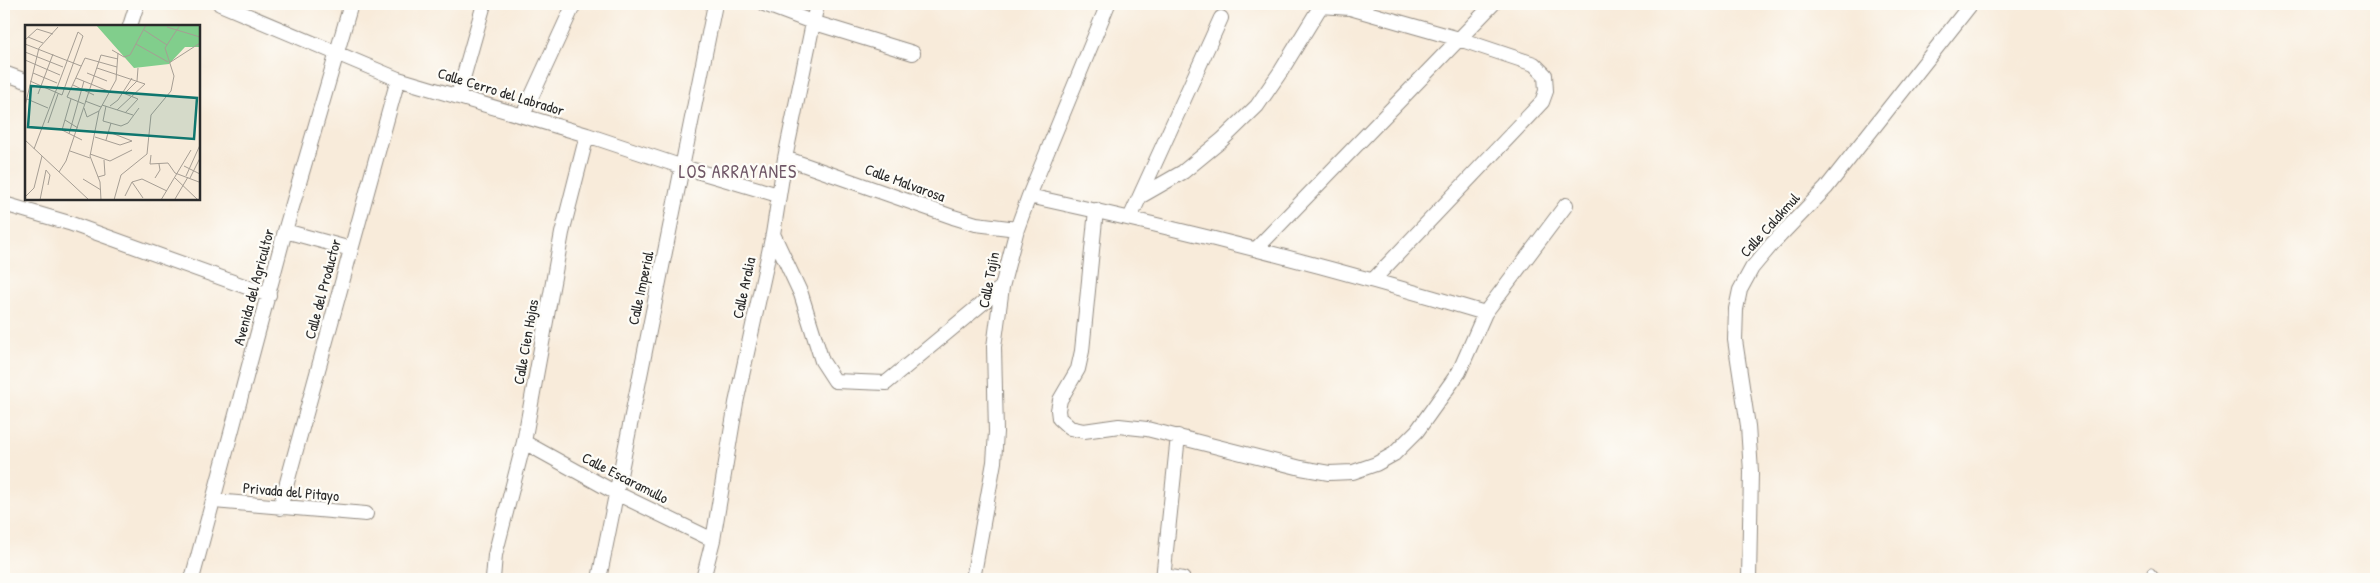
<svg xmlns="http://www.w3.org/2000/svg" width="2380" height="583" viewBox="0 0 2380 583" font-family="'Patrick Hand',sans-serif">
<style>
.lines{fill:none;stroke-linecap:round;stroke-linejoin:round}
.service-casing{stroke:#928b82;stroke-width:9}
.minor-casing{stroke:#928b82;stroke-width:16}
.service{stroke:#fff;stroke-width:7}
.minor{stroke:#fff;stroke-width:14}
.labels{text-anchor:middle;stroke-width:4.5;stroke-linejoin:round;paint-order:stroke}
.street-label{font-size:15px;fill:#2b2b2b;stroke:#fdfcf7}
.quarter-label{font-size:18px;letter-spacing:1px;fill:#6f5767;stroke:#fdfcf7}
.inset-road{fill:none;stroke:#a69e94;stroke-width:1}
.view{fill:#0f766e;fill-opacity:0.15;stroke:#0f766e;stroke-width:2.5}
.inset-edge{fill:none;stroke:#2b2b2b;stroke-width:2.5}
</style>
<rect width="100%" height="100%" fill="#fdfcf7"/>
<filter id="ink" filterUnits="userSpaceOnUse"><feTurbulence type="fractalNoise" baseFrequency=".02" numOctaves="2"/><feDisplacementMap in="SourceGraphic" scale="10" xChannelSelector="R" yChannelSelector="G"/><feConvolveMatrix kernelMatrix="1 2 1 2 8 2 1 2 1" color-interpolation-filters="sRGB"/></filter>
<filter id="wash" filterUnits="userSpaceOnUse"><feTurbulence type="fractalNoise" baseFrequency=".0096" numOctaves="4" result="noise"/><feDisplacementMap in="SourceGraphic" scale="20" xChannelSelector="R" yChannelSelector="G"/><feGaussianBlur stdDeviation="1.12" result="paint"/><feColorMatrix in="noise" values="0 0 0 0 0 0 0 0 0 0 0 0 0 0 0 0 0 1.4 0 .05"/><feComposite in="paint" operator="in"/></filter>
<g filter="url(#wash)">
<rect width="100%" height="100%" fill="#f8ebda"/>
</g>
<g filter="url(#ink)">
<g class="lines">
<g class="service-casing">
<path id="service" d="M2151,572l6,7"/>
</g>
<g class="minor-casing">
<path id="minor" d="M220,4l178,75 189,56 96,32 95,28
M764,4l48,18 101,31
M1321,6l29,2 109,31 75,25 11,11 1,16 -4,11 -169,178
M130,26l7,-22
M4,73l22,8
M458,96l26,-92
M523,115l51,-111
M785,158l168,59 23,7 41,5
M1029,196c153,33 306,72 456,117
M1141,196l42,-24 39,-32 35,-34 24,-35 41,-67
M4,204l65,19 200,72
M1096,210l-14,141 -4,18 -18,31 -2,10 1,8 11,10 14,3 35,-5 28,3 154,39 28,5 24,-1 23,-8 18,-10 23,-23 42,-59 26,-59 81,-108
M1130,218l91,-200
M285,231l66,18
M773,234l28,60 21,67 13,20 51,2 116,-96
M1256,249l237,-245
M524,442l92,51 97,47
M214,501l152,13
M280,508l118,-429
M1164,576l19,3
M192,579l93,-348 66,-227
M493,579l2,-24 29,-113 38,-209 25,-98
M599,579l116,-575
M703,579l10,-39 23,-137 37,-169 12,-76 32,-154
M973,579l21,-117 2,-30 -2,-85 8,-60 15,-58 12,-33 79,-192
M1163,579l15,-143
M1749,579l2,-107 -3,-46 -13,-86 1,-31 4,-19 12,-22 20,-24 54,-56 145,-184"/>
</g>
<use href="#service" class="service"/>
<use href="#minor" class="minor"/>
</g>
</g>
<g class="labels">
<g class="street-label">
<text transform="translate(501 92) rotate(17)" y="5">Calle Cerro del Labrador</text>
<text transform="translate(905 183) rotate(20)" y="5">Calle Malvarosa</text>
<text transform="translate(1770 225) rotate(-48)" y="5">Calle Calakmul</text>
<text transform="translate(989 280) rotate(-79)" y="5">Calle Tajín</text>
<text transform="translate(254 287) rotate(-75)" y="5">Avenida del Agricultor</text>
<text transform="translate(641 288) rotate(-78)" y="5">Calle Imperial</text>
<text transform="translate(744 288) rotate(-78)" y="5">Calle Aralia</text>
<text transform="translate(323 289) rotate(-75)" y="5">Calle del Productor</text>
<text transform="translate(526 342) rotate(-80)" y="5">Calle Cien Hojas</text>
<text transform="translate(625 478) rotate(27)" y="5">Calle Escaramullo</text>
<text transform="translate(291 492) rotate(5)" y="5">Privada del Pitayo</text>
</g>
<g class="quarter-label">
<text x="738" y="178">LOS ARRAYANES</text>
</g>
</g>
<g transform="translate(25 25)">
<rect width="175" height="175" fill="#f8ebda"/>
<path d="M71,0h104v22h-15l-16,17 -35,4z" fill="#81ce8c"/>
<path class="inset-road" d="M142,2l33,10M119,5l23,15M3,12l15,6M0,15l12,-11 16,5M0,19l56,22M111,19l32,18M87,25l12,7 6,-2 16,-30M0,27l38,15M0,35l35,15M144,38l31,-20M72,43l48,16 -28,26M8,48l24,10M62,48l20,8M51,53l32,13M5,56l32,14M48,60l21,10M98,68l15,6 -13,14M100,68l12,-12 1,-13M13,69l15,-40M42,72l18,-39 32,9M42,72l17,7M2,74l21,9M46,74l-9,31 20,10M60,76l16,6M77,80l31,10M0,81l14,-58 19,-21M81,81l-3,15 18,5 7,-3 11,-15M85,81l8,-6 14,-22M59,83l3,9 12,-6M40,95l13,8M23,98l10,-29M84,107l23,9M44,109l15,-53M70,112l25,8 12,-4M0,115l64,60M81,115l5,-17M9,124l44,-117 5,4 -21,59M45,126l20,7M65,129l20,7 22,-11M126,130l-1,9 18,-1 7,10 24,9M159,141l16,8M21,145l4,5 -2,10M34,147l7,-11 35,-106 17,4M161,151l14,-31M73,152l7,-2 -1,-15M130,153l5,-8 -1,-6M150,153l23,22M165,153l10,-20M58,154l18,11M107,157l11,16M100,171l7,-14 10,-3 25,12M0,172l9,-9 8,-32M150,174l13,-22M15,175l6,-30M76,175l-1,-18 -10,-26 9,-45 17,-31 2,-27M89,175l7,-25 26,-21 4,-39 20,-24 3,-15 -9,-28 15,-23M136,175l30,-50"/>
<path class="view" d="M6,61l166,12 -3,41 -166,-12z"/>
<rect width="175" height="175" class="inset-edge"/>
</g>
<rect width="2380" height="583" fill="none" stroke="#fdfcf7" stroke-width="20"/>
</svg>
